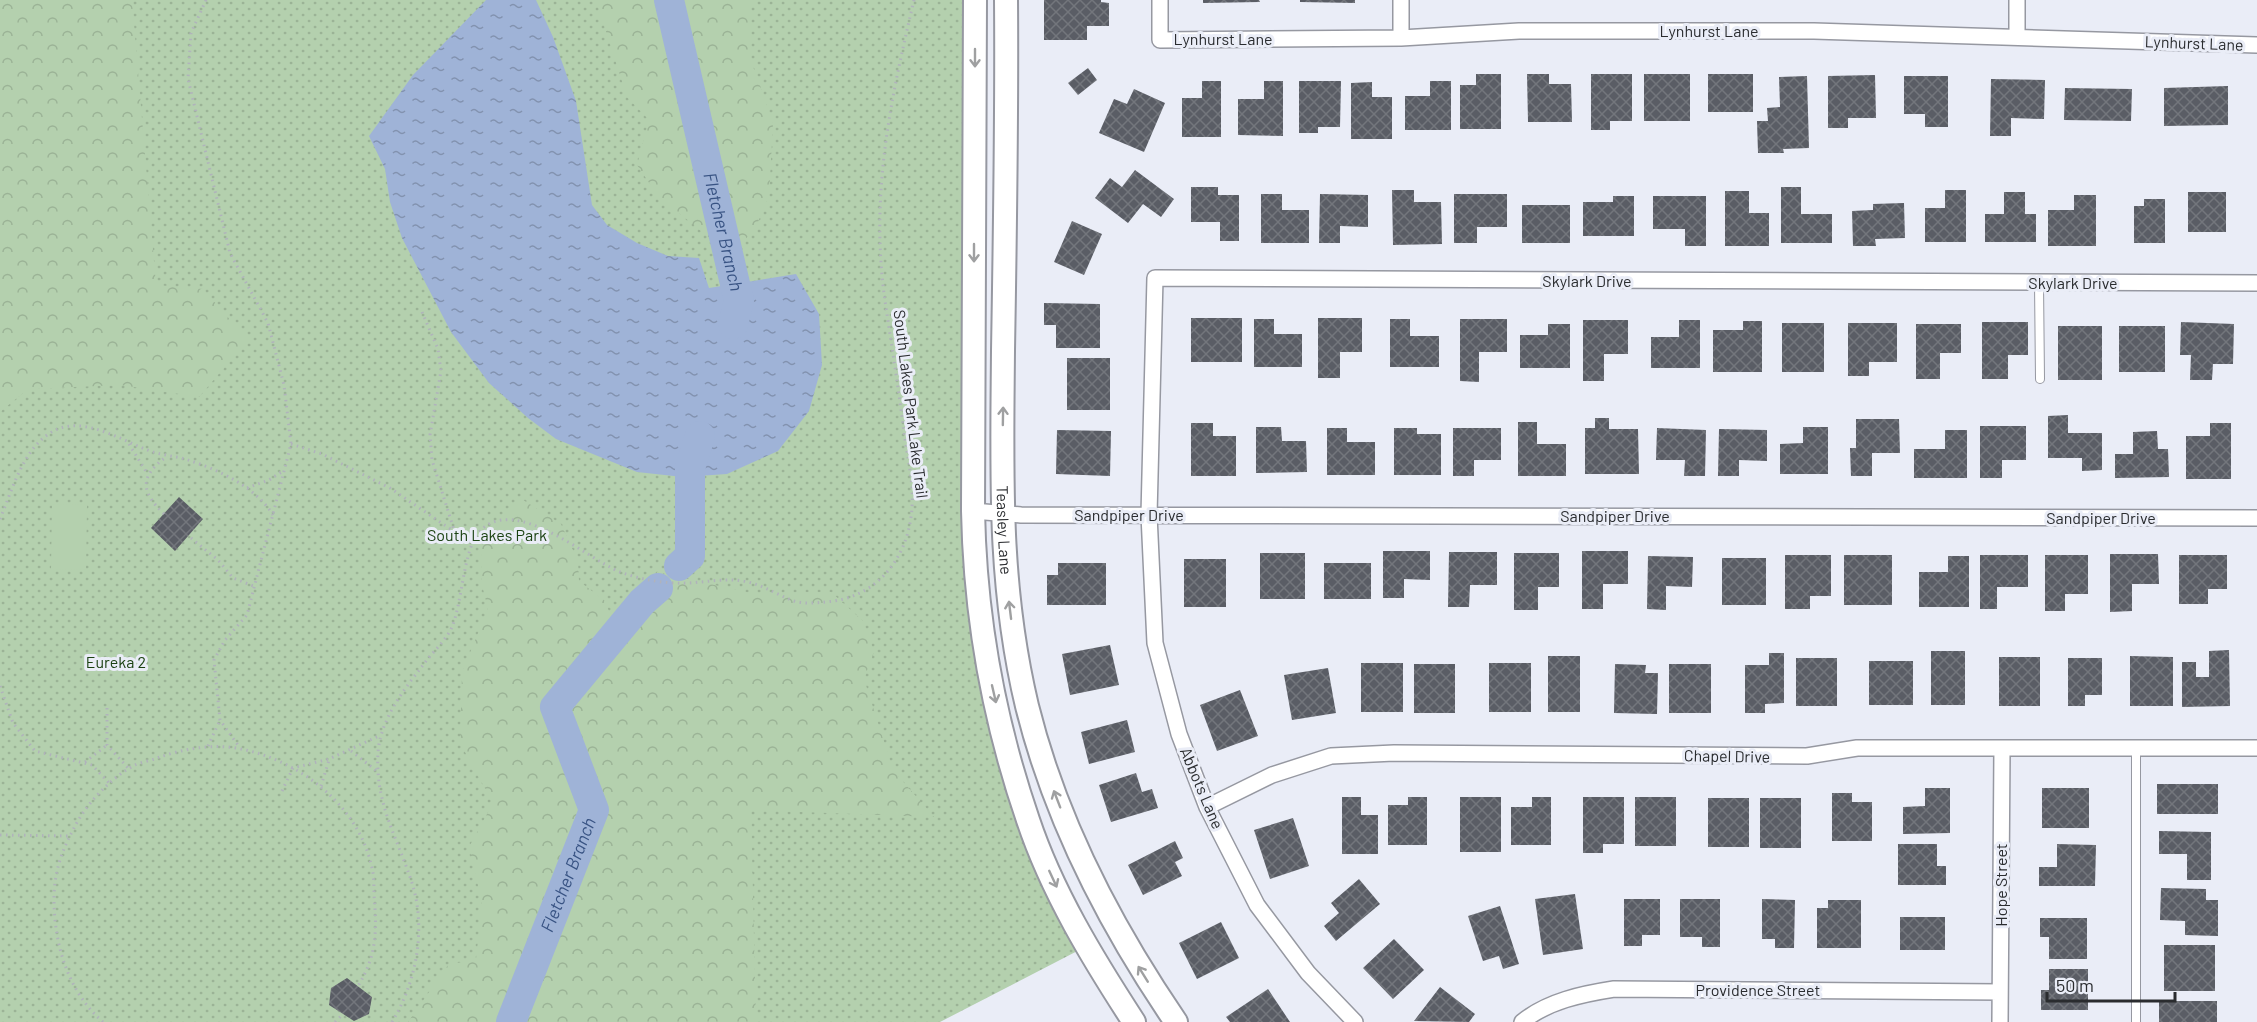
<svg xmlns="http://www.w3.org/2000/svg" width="2257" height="1022" viewBox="0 0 2257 1022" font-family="Barlow,sans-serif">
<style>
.grass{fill:url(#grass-dots)}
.forest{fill:url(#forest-crowns)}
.pitch{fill:#b4d0ae}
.water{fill:url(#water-ripples)}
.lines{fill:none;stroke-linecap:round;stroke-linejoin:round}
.river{stroke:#9fb3d7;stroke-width:30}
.building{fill:url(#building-cross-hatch)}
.lane-casing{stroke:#9698a1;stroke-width:10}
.street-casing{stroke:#9698a1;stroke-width:18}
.secondary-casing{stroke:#9698a1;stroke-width:26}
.path{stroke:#b0b3bb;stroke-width:3;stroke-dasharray:1.5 4.5;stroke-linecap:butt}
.lane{stroke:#fff;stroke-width:8}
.street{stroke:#fff;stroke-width:15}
.secondary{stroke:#fff;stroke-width:22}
.oneway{stroke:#9fa0a1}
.labels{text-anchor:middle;stroke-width:6;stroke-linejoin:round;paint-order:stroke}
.street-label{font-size:16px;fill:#2a2c2f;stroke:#eaedf7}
.park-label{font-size:16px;fill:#1b4212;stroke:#eaedf7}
.water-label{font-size:18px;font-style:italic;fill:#385383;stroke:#eaedf7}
</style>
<defs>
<pattern id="grass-dots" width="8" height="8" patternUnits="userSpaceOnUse" patternTransform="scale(1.5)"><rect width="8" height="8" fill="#b4d0ae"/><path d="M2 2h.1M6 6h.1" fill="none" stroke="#9bb396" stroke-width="1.8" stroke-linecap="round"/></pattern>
<pattern id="forest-crowns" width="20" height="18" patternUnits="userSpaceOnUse" patternTransform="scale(1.5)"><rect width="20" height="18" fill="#b4d0ae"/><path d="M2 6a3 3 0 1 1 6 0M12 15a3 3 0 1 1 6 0" fill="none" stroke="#9bb396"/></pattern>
<pattern id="water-ripples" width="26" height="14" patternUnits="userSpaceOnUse" patternTransform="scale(1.5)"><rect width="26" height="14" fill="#9fb3d7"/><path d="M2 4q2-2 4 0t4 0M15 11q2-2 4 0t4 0" fill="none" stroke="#8292af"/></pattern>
<pattern id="building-cross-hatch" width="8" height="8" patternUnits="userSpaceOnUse" patternTransform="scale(1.5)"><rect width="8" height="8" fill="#5a5d65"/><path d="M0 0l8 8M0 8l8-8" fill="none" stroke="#73767c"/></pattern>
</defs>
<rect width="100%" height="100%" fill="#eaedf7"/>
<path class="grass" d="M0,0h972l1,511 17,166 38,144 59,125 -147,76h-940z"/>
<path class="forest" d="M0,0h132l24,285 47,4 45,51 -49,57 -78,-12 -93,4 -28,23z
M596,0h154l-1,55 24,68 -4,73 -14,33 -20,21 -13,-2 -64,-52 -21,-31 12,-45 -22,-23z
M520,498l41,26 17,37 1,20 26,20 10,26 36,-27 6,-28 93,21 81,-1 32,29 11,31 -10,27 29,91 41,47 -183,-7 5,212h-348l40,-57 28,-6 6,-56 -13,-56 24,-44 -33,-60 2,-71 26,-63 -6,-24 -1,-38z"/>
<path class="pitch" d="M52,504l35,1 -1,65 -35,-1z"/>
<path class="water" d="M486,0h50l17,37 23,64 16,104 15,20 30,18 31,13 31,2 10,30 87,-14 23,40 3,51 -13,46 -31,40 -51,23 -44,3 -46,-5 -81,-33 -28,-21 -39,-35 -38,-51 -49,-94 -12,-36 -5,-33 -16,-33 44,-61z"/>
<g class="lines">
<g class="river">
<path id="s1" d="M669,0l70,301 -6,23"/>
<path d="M679,566l11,-10v-88l10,-32"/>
<path id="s2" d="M511,1022l83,-212 -39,-103 87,-105 16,-14"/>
</g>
</g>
<path class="building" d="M1044,0h57v2l8,1v23h-22v14h-43z
M1203,0h56l1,2 -57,1z
M1300,0h55v3l-55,-1z
M1088,68l9,12 -19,15 -10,-12z
M1476,74h25v55h-41v-44h16z
M1527,74h22v10h22l1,38h-44z
M1591,74h41v47h-22v9h-19z
M1644,74h46v47h-46z
M1708,74h45v38h-45z
M1875,75l1,43h-28v10h-20v-52z
M1807,76l2,72 -26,1 1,4h-26l-1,-32h11l-1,-13 13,-1 -1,-30z
M1904,76h44v51h-23v-13h-21z
M1991,79l54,1 -1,39 -33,-1v18h-21z
M1202,81h19v56h-39v-39h20z
M1264,81h19v55l-45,-1v-36h26z
M1299,81h42l-1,46h-22v6h-19z
M1430,81h21v49h-46v-34h25z
M1372,82v15h20v42h-41v-56z
M2228,86v39l-64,1v-38z
M2065,88l67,1 -1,32 -67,-1z
M1134,89l31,14 -21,49 -45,-19 15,-34 13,5z
M1135,170l39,29 -13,18 -18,-13 -15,19 -33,-25 15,-20 12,9z
M1191,187h27v8h21v46h-19v-19h-29z
M1781,187h20v27h31v29h-51z
M1392,190h22v12h27l1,42 -49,1z
M1945,190h21v52h-41v-34h20z
M1725,191h24v22h20v33h-44z
M2004,192h21v22h11v28h-51v-28h19z
M2188,192h38v40h-38z
M1261,194h21v16h27v33h-48z
M1320,194l48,1v32l-28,-1v17h-21z
M1454,194h53v33h-30v16h-23z
M2074,195h22v51h-48v-36h26z
M1613,196h21v40h-51v-34h30z
M1653,196h53v50h-21v-17h-32z
M2144,199h21v44h-31v-37h10z
M1904,203l1,35 -30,1 1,7h-23l-1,-35 21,-1v-6z
M1522,205h48v38h-48z
M1072,221l30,13 -18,41 -30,-13z
M1044,303l56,1v44h-44v-23h-12z
M1191,318h51v44h-51z
M1318,318h44v34h-22v26h-22z
M1254,319h20v15h28v33h-48z
M1390,319h20v17h29v31h-49z
M1460,319h47v33h-28v30l-19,-1z
M1583,320h45v34h-24v27h-21z
M1679,320h21v48h-49v-31h28z
M1743,321h19v51h-49v-42h30z
M1982,322h46v33h-20v24h-26z
M2181,322l53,2 -1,40h-20l-1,16h-22l1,-25h-11z
M1782,323h42v49h-42z
M1848,323h49v39h-28v14h-21z
M1548,324h22v44h-50v-33h28z
M1916,324h45v29h-21v26h-24z
M2058,326h44v54h-44z
M2119,326h46v46h-46z
M1067,358h43v52h-43z
M2068,415v18h34v37l-20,1v-13h-34v-42z
M1595,418h14v11h29l1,45h-54v-46h10z
M1856,419h43l1,34h-28v23h-21l-1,-28h6z
M1518,422h19v22h29v32h-48z
M1191,423h22v13h23v40h-45z
M2210,423h21v56h-45v-43h24z
M1980,426h46v34h-24v18h-22z
M1256,427h25l1,14h24l1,31 -51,1z
M1803,427h25v47h-48v-30l23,-1z
M1327,428h20v14h28v33h-48z
M1394,428h23v6h24v41h-47z
M1453,428h48v32h-27v16h-21z
M1657,428l49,2 -1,46h-21l1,-16h-29z
M1719,429l48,1v31l-28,-1v16h-21z
M1057,430l54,1 -1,45 -54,-2z
M1945,430h22v48h-53v-29h31z
M2157,431l1,18h10l1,28 -54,1v-24h18v-22z
M179,497l24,22 -28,32 -24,-23z
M1383,551h47v29l-26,-1v19h-21z
M1582,551h46v33h-25v25h-21z
M1449,552h48v33h-27l-1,22h-21z
M1260,553h45v46h-45z
M1514,553h45v34h-21v23h-24z
M2110,554h48l1,30h-27v27l-22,1z
M1785,555h46v41h-21v13h-25z
M1844,555h48v50h-48z
M1980,555h48v32h-31v22h-17z
M2045,555h43v39h-23v17h-20z
M2179,555h48v34h-19v15h-29z
M1648,556l45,1 -1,30 -26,-1v24l-19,-1z
M1948,556h21v51h-50v-35h29z
M1722,558h44v47h-44z
M1184,559h42v48h-42z
M1058,563h48v42h-59v-30h11z
M1324,563h47v36h-47z
M1110,645l9,40 -49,10 -8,-41z
M2229,650l1,56 -48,1v-45h14v15h13v-26z
M1931,651h34v54h-34z
M1769,653h15v50l-19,1v9h-20v-48h24z
M1548,656h32v56h-32z
M2130,656l43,1v49h-43z
M1999,657h41v49h-41z
M1796,658h41v48h-41z
M2068,658h34v37h-17v11h-17z
M1869,661h44v44h-44z
M1361,663h42v49h-42z
M1489,663h42v49h-42z
M1414,664h41v49h-41z
M1615,664l31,1 -1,8h13l-1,41 -43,-1z
M1669,664h42v49h-42z
M1328,668l8,45 -44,7 -8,-45z
M1240,690l18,46 -41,15 -17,-46z
M1127,720l8,32 -46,12 -8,-32z
M1136,773l6,19 10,-3 6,19 -47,14 -12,-37z
M2157,784h61v30h-61z
M1925,788h25v45l-47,1v-27l22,-1z
M2042,788h47v40h-47z
M1832,793h20v9h20v39h-40z
M1342,797h19v18h17v39h-36z
M1408,797h19v48h-39v-40h20z
M1460,797h41v55h-41z
M1532,797h19v48h-40v-38h21z
M1583,797h41v47h-21v9h-20z
M1635,797h41v49h-41z
M1708,798h41v49h-41z
M1760,798h41v50h-41z
M1293,818l16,48 -39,13 -16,-49z
M2159,831l52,1v48h-24v-26h-28z
M1175,841l8,17 -8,4 7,14 -39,19 -15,-30z
M1898,844h39v22h9v19h-48z
M2057,844l39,1 -1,41h-56v-19h18z
M1359,879l21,25 -44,37 -12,-15 15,-13 -8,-10z
M2161,888l45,1v11h12v36l-33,-1v-14l-25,-1z
M1575,894l8,55 -40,6 -8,-56z
M1624,899h36v36h-18v11h-18z
M1680,899h40v48h-18v-10h-22z
M1762,899l33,1 -1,48h-19v-9h-13z
M1828,900h33v48h-44v-40h11z
M1500,906l19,58 -16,5 -4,-13 -16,5 -15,-45z
M1900,917h45v33h-45z
M2040,918h47v41h-38v-22h-9z
M1221,922l18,36 -42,21 -18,-36z
M1394,939l30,31 -31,29 -30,-31z
M2164,945h51v46h-51z
M2049,969h39v41h-47v-20h8z
M347,978l25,19 -3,17 -15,7 -25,-16 2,-17z
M1440,987l35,27 -6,8 -55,-1z
M1268,989l22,33h-60l-4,-5z
M2159,1001h58v21h-58z"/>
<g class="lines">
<g class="lane-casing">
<path id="lane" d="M2039,283l1,96
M2136,749v273"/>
</g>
<g class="street-casing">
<path id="street" d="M1160,0v40l241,-2 118,-7h295l443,14
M1401,0v38
M2017,0v37
M973,511l48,4 1236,3
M1207,807l65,-32 59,-19 63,-3 413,3 50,-8h400
M1355,1022l-47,-49 -51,-68 -50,-98 -28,-73 -24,-91 -6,-128 6,-237 1102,5
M1522,1022c26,-21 60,-28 92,-33l386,3
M2000,1022l2,-273"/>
</g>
<g class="secondary-casing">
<g id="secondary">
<path d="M975,0l-2,511c2,105 21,210 55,309 24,72 65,139 106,202"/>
<path id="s3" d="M1006,0c1,117 -1,234 -3,351 -1,123 -5,234 24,355 28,113 84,221 149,316"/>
</g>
</g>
<path class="path" d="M206,0l-15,33 -3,46 42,174 38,70 16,62 7,59 -44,171 -22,25 -11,20 6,60 20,28
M422,312l16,37 3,22 -11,64 2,25 23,73
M129,444l18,29
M291,444l31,10 68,34 81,55
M247,488l22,-8 14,-9
M164,514c-24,-23 -24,-38 2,-57
M0,519c12,-28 22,-68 50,-86 31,-20 70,7 100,18 12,4 23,5 35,8 32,10 70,27 88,56
M191,538l27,22 15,18 23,9
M0,686l13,37 22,28 57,14 18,19
M107,708v37l22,24
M208,746l12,-26
M351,751l27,21
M85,762l22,-17
M321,786l8,-26
M282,791l11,-23 36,-9 52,-24
M0,835l69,1
M103,1022c-35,-30 -49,-78 -49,-123 0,-25 7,-47 19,-69 12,-25 37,-52 62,-65 6,-3 15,-4 22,-7 25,-9 57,-15 84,-9 60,12 118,57 131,119 2,8 2,18 2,27 3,36 3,60 -16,91
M335,1022l8,-8
M392,1022c25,-41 35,-96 19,-142 -15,-45 -36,-78 -33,-127 2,-33 26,-64 46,-89 9,-13 21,-22 28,-37 11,-27 11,-78 28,-96 35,-37 106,27 140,41 22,8 46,12 69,11 18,-1 36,-5 54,-2 19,3 34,14 51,20 9,3 21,2 31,1 48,-3 80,-39 86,-85 4,-26 -2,-52 -6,-78 -6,-46 -13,-92 -20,-138 -15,-106 5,-199 29,-301"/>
<use href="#lane" class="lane"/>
<use href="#street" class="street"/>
<use href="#secondary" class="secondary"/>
</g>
<defs><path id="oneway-shaft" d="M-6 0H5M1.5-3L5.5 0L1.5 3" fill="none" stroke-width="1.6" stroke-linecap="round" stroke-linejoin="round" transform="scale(1.5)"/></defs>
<g class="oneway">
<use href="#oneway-shaft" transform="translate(975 58) rotate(90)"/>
<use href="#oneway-shaft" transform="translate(974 253) rotate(90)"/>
<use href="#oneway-shaft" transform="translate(1003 416) rotate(-89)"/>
<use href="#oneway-shaft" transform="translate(1010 610) rotate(-97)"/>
<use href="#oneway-shaft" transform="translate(994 694) rotate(77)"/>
<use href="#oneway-shaft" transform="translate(1057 799) rotate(-111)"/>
<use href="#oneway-shaft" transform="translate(1053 879) rotate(65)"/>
<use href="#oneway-shaft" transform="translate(1143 974) rotate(-122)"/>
</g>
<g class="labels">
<g class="street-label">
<text x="1709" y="37">Lynhurst Lane</text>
<text x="1223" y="45">Lynhurst Lane</text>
<text transform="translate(2194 43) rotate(2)" y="6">Lynhurst Lane</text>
<text x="1587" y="287">Skylark Drive</text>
<text x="2073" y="289">Skylark Drive</text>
<text transform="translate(911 404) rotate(83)" y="6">South Lakes Park Lake Trail</text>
<text x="1129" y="521">Sandpiper Drive</text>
<text x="1615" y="522">Sandpiper Drive</text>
<text x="2101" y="524">Sandpiper Drive</text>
<text dy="6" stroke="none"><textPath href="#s3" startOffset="530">Teasley Lane</textPath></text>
<text transform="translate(1727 756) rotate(1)" y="6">Chapel Drive</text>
<text transform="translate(1202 788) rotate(67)" y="6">Abbots Lane</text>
<text transform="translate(2001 885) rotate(-90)" y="6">Hope Street</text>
<text x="1758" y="996">Providence Street</text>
</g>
<g class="park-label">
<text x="487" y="541">South Lakes Park</text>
<text x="116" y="668">Eureka 2</text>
</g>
<g class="water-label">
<text dy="6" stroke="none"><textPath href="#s1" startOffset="238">Fletcher Branch</textPath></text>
<text dy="6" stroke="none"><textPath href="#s2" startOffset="158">Fletcher Branch</textPath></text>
</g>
</g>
<path d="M2047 992v9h128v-9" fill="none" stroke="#2a2c2f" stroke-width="3"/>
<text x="2056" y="992" font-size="18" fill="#2a2c2f" stroke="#eaedf7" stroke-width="4.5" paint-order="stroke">50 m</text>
</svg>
